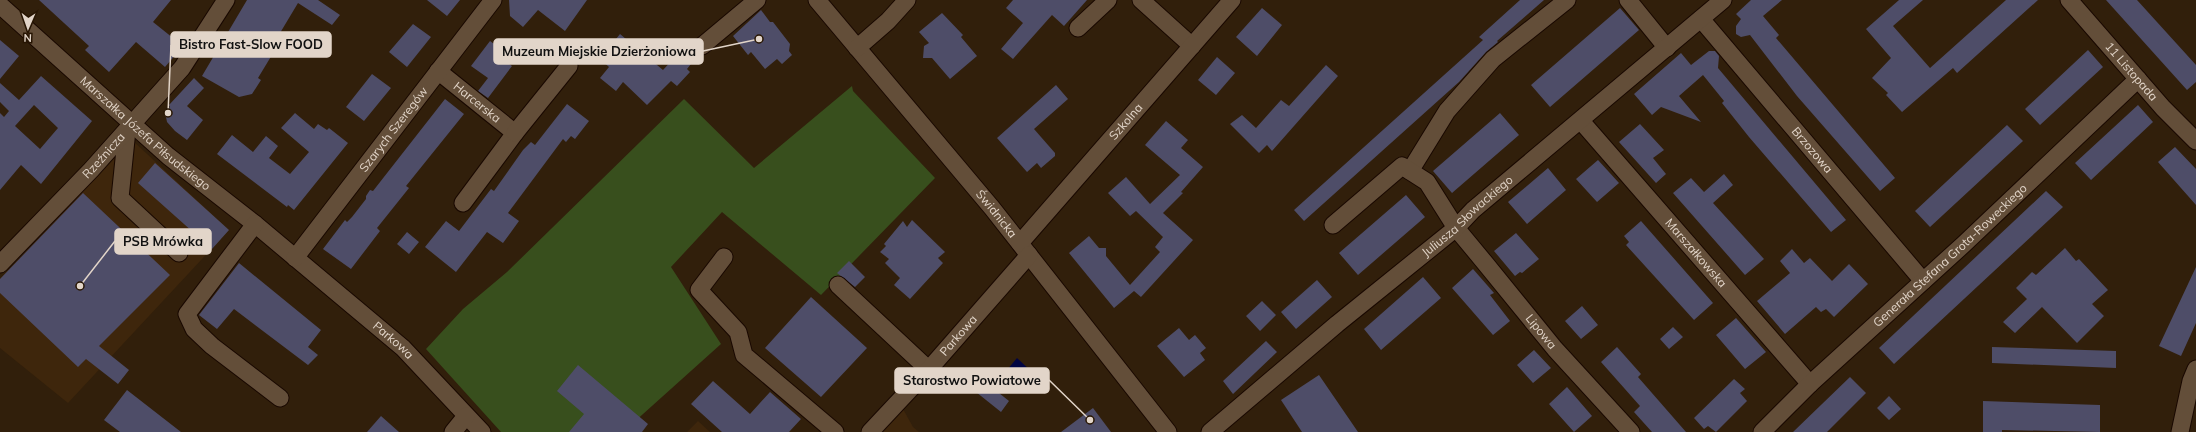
<svg xmlns="http://www.w3.org/2000/svg" width="2196" height="432" viewBox="0 0 2196 432" font-family="Mulish,sans-serif">
<style>
.built{fill:#3e260c}
.green{fill:#384f1d}
.water{fill:#000442}
.building{fill:#4e4d68;fill-rule:evenodd}
.lines{fill:none;stroke-linecap:round;stroke-linejoin:round}
.minor-casing{stroke:#190800;stroke-width:19}
.minor{stroke:#634e39;stroke-width:17}
.labels{text-anchor:middle;stroke-width:3.5;stroke-linejoin:round;paint-order:stroke}
.street-label{font-size:12px;fill:#e2d5c9;stroke:#271503}
.leader{fill:none;stroke:#e2d5c9;stroke-width:1.5}
.callout-dot{fill:#e2d5c9;stroke:#271503;stroke-width:1.5}
.callout{fill:#e2d5c9;stroke:#e2d5c9;stroke-width:1.5}
.callout-label{font-size:13px;text-anchor:middle;font-weight:bold;fill:#111}
</style>
<rect width="100%" height="100%" fill="#311f0b"/>
<path class="built" d="M132,140l97,90 -161,173 -68,-55v-69z
M903,409l10,18 6,5h-36z
M698,421l12,11h-23z"/>
<path class="green" d="M852,86l1,5 82,87 -114,117 -99,-83 -51,55 50,77 -98,88h-122l-75,-83 37,-40 44,-37 177,-173 70,69z"/>
<path class="water" d="M1017,358l17,16 -17,17 -15,-15z"/>
<path class="building" d="M39,0h132l-18,22 30,24 -18,21 -29,-25 -27,30 -24,-22 4,-4z
M247,0h71l22,15 -8,10 -34,-22 -21,35 4,2 -23,38 3,2 -9,14 -13,3 -37,-21z
M427,0h33l-13,16z
M509,0h78l-22,31 -27,-21 -15,17 -13,-11z
M1013,0h74l-23,26 -12,-11 -39,44 -12,-10 22,-26 -17,-15z
M1520,0h24l-47,41 1,1 -12,10 -27,30 -155,139 -10,-11 189,-170 -4,-3z
M1751,0h31l-19,16 16,19 -3,3 119,140 -15,13 -83,-95 -47,-61 -9,2 -5,-3v-8l5,-7 -5,-5z
M1899,0h24l-30,26 37,42 76,-68h32l-81,73 -4,-5 -51,44 -16,-17 2,-2 -16,-15 19,-20 -25,-29z
M2106,0h31l59,65v17l-9,8z
M1262,8l20,17 -25,31 -21,-19z
M1620,8l19,22 -89,77 -19,-22z
M761,10l9,12h3l17,22 -1,7 3,4 -10,9 -5,-5 -12,10 -14,-17 -3,3 -15,-19z
M942,13l21,22 -2,2 16,19 -27,23 -18,-21h-9l1,-12 5,-3 -10,-11z
M413,24l18,13 -24,30 -18,-15z
M620,34l43,36 26,-28 3,3 2,7 4,3 -11,14 3,3 -13,14 -6,-5 -24,24 -24,-23 -7,9 -16,-13 9,-11 -9,-8z
M0,40l19,16 -19,23z
M490,41l15,11 -5,6 12,8 -24,32 -10,-7 10,-13 -17,-12z
M2088,50l15,17 -63,58 -15,-16z
M1709,51h6l4,5 -1,12 128,152 -15,12 -82,-95 -27,-34 2,-2 -21,-26 -24,21 22,26 -40,-15 -9,8 -18,-21 47,-41 10,12z
M1217,57l18,16 -19,22 -18,-15z
M1326,65l12,11 -66,75 -5,-6 -8,8 -29,-29 12,-9 14,13 25,-28 8,6z
M372,74l19,14 -27,33 -18,-14z
M41,76l51,45 -51,63 -20,-19 -21,25v-77l4,4 5,-6 -9,-9v-19l19,17zM34,105l24,23 -18,21 -25,-23z
M194,78l10,10 -17,18 16,14 -16,20 -12,-9 -8,-9 -2,-10 5,-5 -1,-2z
M1056,85l12,14 -34,30 21,24v3l-14,12 -4,-5 -10,9 -30,-34z
M445,99l19,15 -58,72 3,2 -32,40 3,3 -29,38 -28,-20 22,-29 2,2 5,-5 14,-18v-3l4,-6 3,1z
M567,104l22,17 -14,18 -4,-3 -5,6 -3,-3 -55,74 11,8 -16,22 -16,-11 -31,40 -31,-25 21,-26 13,10 32,-42 3,2 29,-41 8,-8 4,3z
M2138,105l15,17 -62,58 -16,-17z
M295,113l19,16 4,-5 9,6 2,-2 19,15 -54,67 -6,-5 -1,2 -70,-53 15,-19 21,17 13,-16 12,10 -9,12 21,16 19,-22 -28,-24z
M1500,113l19,22 -67,58 -19,-22z
M1166,121l22,19 -7,8 22,19 -22,25 2,1 -20,20 30,27 -52,57 -7,-6 -20,17 -45,-55 20,-17 10,12h7v8l24,29 30,-33 -5,-5 8,-10 -27,-26 -6,5 -22,-23 18,-16 24,27 30,-29 -35,-30z
M1640,124l24,26 -11,8 13,16 -10,9 -37,-41z
M2007,125l16,16 -93,86 -15,-16z
M2175,147l21,22v36l-38,-43z
M1598,160l21,23 -22,19 -21,-23z
M155,163l74,67 -17,19 -74,-66z
M1548,168l18,22 -39,34 -19,-22z
M1724,174l9,11 -20,18 51,56 -19,16 -72,-82 18,-15 13,14z
M2046,191l17,16 -169,157 -15,-16z
M83,193l87,82 -71,71 30,24 -11,14 -32,-25 -8,8 -78,-74v-14z
M1406,195l19,22 -67,58 -19,-22z
M912,220l33,32 -7,6 5,5 -33,36 -16,-14 6,-7 -15,-15 4,-4 -9,-7 6,-6 -2,-2 19,-23 4,6z
M1641,221l72,82 -19,17 -68,-75 3,-3 -5,-6z
M407,232l12,10 -10,12 -12,-10z
M1516,233l23,26 -17,14 -2,-1 -5,4 -21,-25z
M2065,248l11,13 3,-2 29,31 -16,14 12,12 -27,27 -35,-36 -27,26 -12,-11 24,-23 -11,-11 16,-16 4,3z
M1792,249l12,14 6,-5 22,23 17,-17 19,20 -34,33 -8,-8 -5,3 -5,-5 -31,27 -28,-33 33,-28 -10,-12z
M849,261l16,16 -10,10 -18,-14z
M239,263l82,67 -13,17 10,8 -10,10 -74,-56 -17,20 -18,-14z
M2196,267v56l-15,33 -22,-10z
M1473,269l21,24 -4,2 20,26 -17,14 -41,-47z
M1423,277l18,21 -60,52 -17,-21z
M1317,280l15,17 -36,32 -15,-17z
M811,297l56,51 -46,49 -56,-49z
M1262,301l14,14 -16,16 -14,-15z
M1582,306l16,19 -17,14 -16,-18z
M1736,318l30,34 -21,17 -29,-34z
M1673,327l10,10 -14,12 -9,-10z
M1179,328l10,12 6,-5 11,13 -6,5 5,7 -21,17 -27,-31z
M1266,341l11,11 -44,42 -10,-13z
M1617,347l24,27 -3,3 48,55h-34l-18,-20 6,-6 -39,-44z
M1992,347l124,4v17l-124,-5z
M1534,350l17,18 -18,15 -16,-18z
M578,365l70,59 -6,8h-73l15,-18 -27,-23z
M1319,375l39,57h-56l-21,-32z
M979,377l30,24 -8,11 -30,-24z
M1850,377l16,16 -39,39h-34z
M1734,379l11,10 -5,4 7,8 -31,31 -8,-6 -4,3 -10,-11z
M713,381l37,33 20,-22 31,27 -12,13h-67l-31,-28z
M1567,387l25,29 -18,16 -25,-28z
M127,390l54,42h-61l-16,-12z
M1889,396l12,13 -12,11 -12,-12z
M1983,401l117,4v27l-98,-2v2h-19z
M1093,408l18,24h-50z
M381,416l18,16h-32z"/>
<g class="lines">
<g class="minor-casing">
<g id="minor">
<path id="s1" d="M817,0l175,208 176,224"/>
<path d="M1141,0l51,46"/>
<path d="M1628,0l39,48"/>
<path id="s2" d="M2069,0l94,108 33,33"/>
<path id="s3" d="M0,5l168,151 87,68 148,124 79,84"/>
<path id="s4" d="M1701,19l222,262"/>
<path d="M1078,28l30,-28"/>
<path d="M702,46l55,-46"/>
<path d="M857,48l31,-27 19,-21"/>
<path id="s5" d="M438,71l77,62 -52,70"/>
<path id="s6" d="M1581,121l229,263"/>
<path d="M127,130l-7,68 59,55"/>
<path d="M515,133l54,-67"/>
<path d="M1410,171l37,-60 46,-52 74,-59"/>
<path d="M255,224l-68,90 7,15 18,17 68,52"/>
<path id="s7" d="M1333,225l69,-59 25,16 29,46 29,35 70,86 76,83"/>
<path id="s8" d="M1020,243l212,-243"/>
<path d="M724,257l-25,33 39,42 6,23 91,77"/>
<path id="s9" d="M295,258l198,-258"/>
<path id="s10" d="M0,264l91,-94 91,-102 44,-68"/>
<path d="M838,285l91,85"/>
<path d="M453,432l13,-16"/>
<path id="s11" d="M870,432l61,-65 98,-112"/>
<path id="s12" d="M1210,432l127,-108 119,-96 17,-18 250,-210"/>
<path id="s13" d="M1762,432l48,-48 154,-140 174,-165"/>
<path d="M2180,432l11,-51 5,-12"/>
</g>
</g>
<use href="#minor" class="minor"/>
</g>
<g class="labels">
<g class="street-label">
<text dy="4" stroke="none"><textPath href="#s2" startOffset="95">11 Listopada</textPath></text>
<text dy="4" stroke="none"><textPath href="#s5" startOffset="50">Harcerska</textPath></text>
<text dy="4" stroke="none"><textPath href="#s8" startOffset="161">Szkolna</textPath></text>
<text dy="4" stroke="none"><textPath href="#s9" startOffset="162">Szarych Szeregów</textPath></text>
<text dy="4" stroke="none"><textPath href="#s3" startOffset="194">Marszałka Józefa Piłsudskiego</textPath></text>
<text dy="4" stroke="none"><textPath href="#s4" startOffset="172">Brzozowa</textPath></text>
<text dy="4" stroke="none"><textPath href="#s10" startOffset="150">Rzeźnicza</textPath></text>
<text dy="4" stroke="none"><textPath href="#s1" startOffset="279">Świdnicka</textPath></text>
<text dy="4" stroke="none"><textPath href="#s12" startOffset="336">Juliusza Słowackiego</textPath></text>
<text dy="4" stroke="none"><textPath href="#s6" startOffset="175">Marszałkowska</textPath></text>
<text dy="4" stroke="none"><textPath href="#s13" startOffset="258">Generała Stefana Grota-Roweckiego</textPath></text>
<text dy="4" stroke="none"><textPath href="#s7" startOffset="309">Lipowa</textPath></text>
<text dy="4" stroke="none"><textPath href="#s11" startOffset="131">Parkowa</textPath></text>
<text dy="4" stroke="none"><textPath href="#s3" startOffset="517">Parkowa</textPath></text>
</g>
</g>
<path class="leader" d="M168 113L171 45M759 39L703 51M80 286L115 241M1090 420L1049 380"/>
<g class="callout-dot">
<circle cx="168" cy="113" r="4"/>
<circle cx="759" cy="39" r="4"/>
<circle cx="80" cy="286" r="4"/>
<circle cx="1090" cy="420" r="4"/>
</g>
<g class="callout">
<rect x="171" y="32" width="160" height="25" rx="4"/>
<rect x="494" y="39" width="209" height="25" rx="4"/>
<rect x="115" y="229" width="96" height="25" rx="4"/>
<rect x="895" y="368" width="154" height="25" rx="4"/>
</g>
<g class="callout-label">
<text x="251" y="49">Bistro Fast-Slow FOOD</text>
<text x="599" y="56">Muzeum Miejskie Dzierżoniowa</text>
<text x="163" y="246">PSB Mrówka</text>
<text x="972" y="385">Starostwo Powiatowe</text>
</g>
<g transform="translate(28 28) rotate(182)" stroke="#271503" stroke-width="3" paint-order="stroke">
<path d="M0-3L7 15L0 10L-7 15Z" fill="#e2d5c9"/>
<text y="-6" font-size="11" font-weight="bold" text-anchor="middle" fill="#e2d5c9">N</text>
</g>
</svg>
